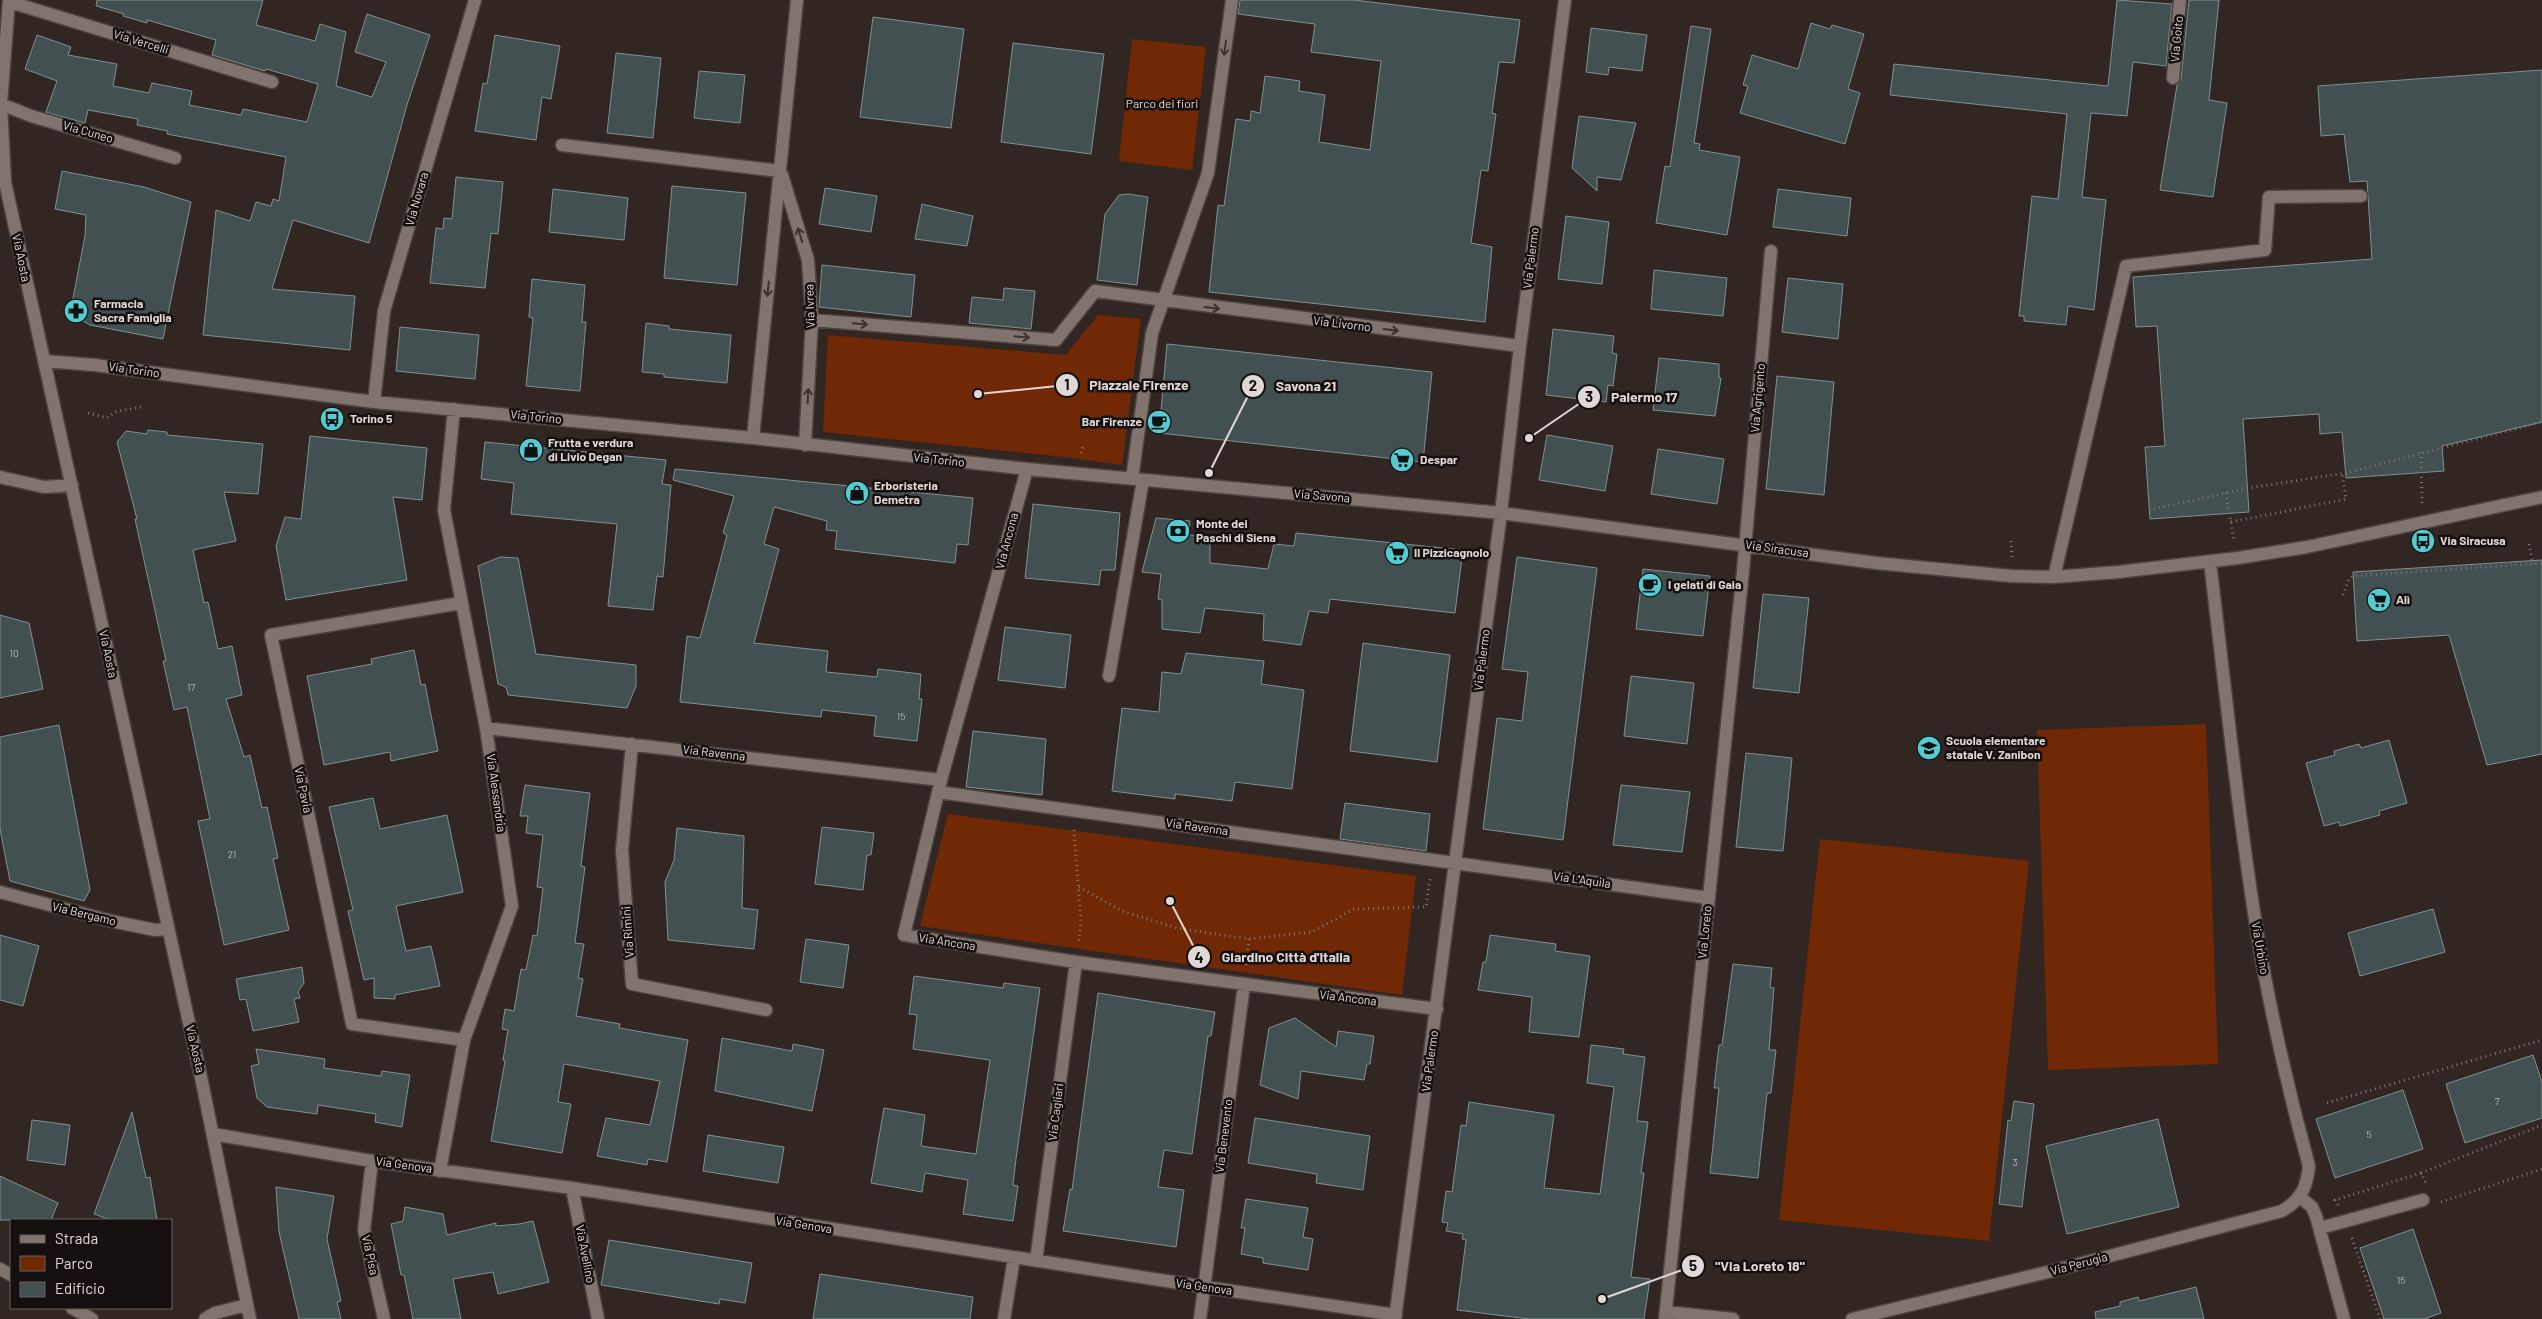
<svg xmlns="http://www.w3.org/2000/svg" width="2542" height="1319" viewBox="0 0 2542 1319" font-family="Barlow,sans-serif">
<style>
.green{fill:#712805}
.building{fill:#425051;stroke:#809091}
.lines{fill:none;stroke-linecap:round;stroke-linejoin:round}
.minor-casing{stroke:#4d4340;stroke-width:15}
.path{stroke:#7f7572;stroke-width:3;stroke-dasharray:1 4;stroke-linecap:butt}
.minor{stroke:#81746e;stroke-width:12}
.oneway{stroke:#3b3330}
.labels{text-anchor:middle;stroke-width:5;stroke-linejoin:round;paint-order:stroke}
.number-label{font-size:10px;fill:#b8b6b5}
.street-label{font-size:12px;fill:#e0d8d6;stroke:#15100f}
.park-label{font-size:12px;fill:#efd6cd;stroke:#15100f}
.poi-label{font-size:12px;font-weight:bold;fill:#e0d8d6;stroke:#15100f;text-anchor:start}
.leader{fill:none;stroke:#e0d8d6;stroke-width:2}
.callout-dot{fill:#e0d8d6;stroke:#15100f;stroke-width:2}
.mark-label{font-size:15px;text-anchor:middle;font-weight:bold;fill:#111}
.callout-label{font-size:14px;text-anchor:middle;font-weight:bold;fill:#e0d8d6;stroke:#15100f;stroke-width:5;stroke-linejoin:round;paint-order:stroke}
</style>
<rect width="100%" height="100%" fill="#312622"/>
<path class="green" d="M1132,39l74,8 -14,123 -73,-9z
M1098,315l43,4 -19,146 -57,-8 -242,-25 5,-97 238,20z
M2206,724l12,340 -170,6 -11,-340z
M948,814l468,62 -14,119 -482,-69z
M1820,839l209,22 -40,380 -210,-21z"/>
<path class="building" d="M97,0h166l-7,25 59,16 5,-17 26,8 -10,54 36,11 14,-35 -31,-10 12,-38 63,21 -23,70 -38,138 -76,-23 -21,69 83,7 -5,54 -147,-15 13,-125 34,11 6,-19 15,4 2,-7 6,2 7,-44 -119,-23 1,-3 -31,-6 1,-6 -50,-9 -3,13 -36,-10 -3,-1 11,-31 -32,-12 12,-34 34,12 -3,8 49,9 -4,22 36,7 3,-10 40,8 -3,14 52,10 2,-6 64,13 11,-38 -52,-15 -1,2 -53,-16 4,-15 -69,-20v3l-24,-7 1,-2 -28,-8z
M1240,0h114l166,20 -6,43 -15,-1 -7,51 4,1 -8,57 -7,-1 -10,73 21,4 -7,75 -276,-30 9,-87 6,1 12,-87 14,2 1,-10 9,2 5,-37 35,5 -1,10 26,4 -6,47 51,8 11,-89 -70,-9 4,-28 -77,-10z
M2117,0l55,4 -6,62 -33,-4 -6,54 -36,-3 -9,84 24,3 -12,110 -26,-4 -2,19 -42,-4v-5h-5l13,-120 26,3 9,-85 -177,-19 4,-31 214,22z
M2189,0h30l-10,100 18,3 -14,94 -53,-7 17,-105 4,-6z
M873,17l91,12 -13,99 -91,-11z
M1811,23l19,6 2,-4 32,9 -16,55 12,4 -15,51 -105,-31 8,-27 -5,-1 9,-30 46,14z
M1691,26l20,3 -17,114 6,1 -1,6 41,7 -13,78 -71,-12 9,-57 5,1z
M1591,28l56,7 -5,36 -33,-4 -1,8 -22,-3z
M495,35l65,11 -9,53 -9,-2 -6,43 -61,-9 8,-48 4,1z
M1013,43l91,11 -13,100 -90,-12z
M616,53l45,5 -8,80 -46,-5z
M2542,70v352l-100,24 2,25 -98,7 -4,-46 -22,2 -1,-20 -76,5 6,93 -99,7 -5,-72 20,-1 -8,-120 -21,1 -3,-50 239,-18 -5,-78 -17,1 -6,-48 -23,2 -3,-50z
M699,71l46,4 -5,48 -46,-5z
M1579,116l57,7 -15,57 -24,-3v14l-25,-23z
M62,171l82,16 47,15 -28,137 -73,-14 -12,-7 -5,-12v-8l12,-62 1,-21 -31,-6z
M456,177l47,5 -5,52 -7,-1 -6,55 -55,-5 6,-55 7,1 1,-11 8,1z
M672,186l74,7 -9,92 -73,-7z
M825,188l52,8 -6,36 -52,-8z
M553,189l75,9 -4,42 -75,-8z
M1778,189l73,9 -4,38 -74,-9z
M1128,194l20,3 -11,88 -40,-5 8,-66 14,-19z
M922,204l51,12 -6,30 -52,-7z
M1566,216l43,6 -7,62 -44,-5z
M822,265l93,10 -4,42 -92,-10z
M1654,270l73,8 -4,38 -72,-7z
M1788,278l55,6 -5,55 -56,-7z
M532,279l53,6 -3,37h4l-6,69 -54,-5 7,-68 -4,-1z
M1004,288l31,3 -4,38 -62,-6 3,-26 31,3z
M646,323l23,3v3l62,6 -4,48 -63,-6v-3l-22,-2z
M400,327l79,8 -4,44 -79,-8z
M1553,329l61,7 -2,17 5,1 -4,32 -5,-1 -2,17 -60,-7z
M1167,344l265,28 -9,90 -264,-29z
M1659,358l60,6v14h2l-6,38 -62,-6z
M1777,376l57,6 -10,113 -58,-6z
M148,430l19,2v3l96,9 -5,50 -34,-2 12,49 -43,9 11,53 4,-1 10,47 14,-3 10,49 -16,4 18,58 6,-2 12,53 5,-1 11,51 -5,1 16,71 -65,15 -26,-124 12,-2 -23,-112 -13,3 -11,-49h3l-31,-142h2l-20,-77 9,-11 21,3z
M1547,435l66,11 -8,45 -66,-11z
M310,436l117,12 -5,52 -29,-3 14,83 -121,20 -10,-54 9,-29 16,2z
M485,442l181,18 -4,24 9,1 -8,92 -6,-1 -4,34 -45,-4 9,-82 -106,-10 3,-31 -33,-4z
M1658,449l66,10 -7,45 -66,-10z
M675,469l298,29 -5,47 -11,-1 -2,19 -120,-14 2,-18 -11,-1 1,-9 -53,-14 -10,37 15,5 -25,94 74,8 -2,21 51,5 1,-8 43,5 -2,25h3l-5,42 -43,-5 2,-20 -54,-6 -1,7 -141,-15 7,-66 13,2 27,-103 -4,-2 11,-37 -61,-16z
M1033,504l87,9 -5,57h-14l-2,15 -74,-7z
M1156,518l34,3 -1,14 21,2v26l58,6 6,-25 20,2 2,-13 167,17 -8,63 -125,-14 -2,14 -19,-2 -8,34 -38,-5 1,-26 -59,-6 -5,25 -38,-4v-29l-4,-1 3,-25 -19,-2z
M500,557l18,1 18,96 100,11v21l-9,22 -119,-13 -2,-8 -8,-3 -20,-118z
M1517,557l80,11 -34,272 -80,-11 14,-111 25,3 6,-49 -26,-3z
M2542,560v194l-55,11 -38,-130 -92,6 -4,-69z
M1643,569l67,7 -7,60 -67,-7z
M1763,594l46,4 -10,95 -46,-5z
M0,615l29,8 14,66 -43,9z
M1005,627l66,8 -6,53 -67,-8z
M1363,643l87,12 -13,107 -87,-11z
M414,650l7,35 4,-1 13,67 -47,10 -1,-9 -66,13 -17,-89 65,-12 -1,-5z
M1186,653l78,8 -3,23 43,6 -12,99 -57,-7 -3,19 -57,-7v5l-63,-8 10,-83 37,4 3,-40 19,2z
M1631,676l63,7 -7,61 -63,-8z
M59,725l31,165 -6,11 -74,-20 -10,-52v-92z
M973,731l73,8 -4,56 -76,-8z
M2389,740l18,63 -28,8 1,4 -40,11 -1,-4 -15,4 -18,-63 29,-8 -1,-4 25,-7 2,4z
M1746,753l46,5 -9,93 -47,-4z
M525,785l65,8 -9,73 4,1 -10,76 9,1 -6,34 5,1 -7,37 44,8 -1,4 69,12 -21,122 -19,-3 -1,6 -50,-9 9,-38 44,7 10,-44 -96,-17 -6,38 13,2 -9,49 -71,-12 14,-80 -2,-1 5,-30 -6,-1 3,-20 9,2 7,-42 5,1 7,-35 4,1 6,-48 -6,-1 6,-52 -17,-2 2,-17h-8z
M1621,785l69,7 -8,60 -69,-7z
M373,798l7,31 67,-14 16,77 -67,14 10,45 25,-5 9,40 -45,9v4l-21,-1v-20l-10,2 -16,-69 5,-1 -24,-103z
M1345,803l85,11 -4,37 -86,-12z
M822,827l52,6 -3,22h-4l-4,35 -48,-6z
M677,828l67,8 -2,72 16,2 -4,39 -86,-9 -3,-58 9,-22z
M2433,909l12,43 -85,24 -12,-43z
M0,935l39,11 -16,60 -23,-6z
M1490,935l66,9 -1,7 35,5 -11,81 -50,-5 3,-35 -54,-7 5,-28h3z
M806,939l43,6 -6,43 -43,-6z
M1733,964l39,4 -2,19 4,1 -5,62h7l-5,43h-4l-9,85 -48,-5 9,-85h-5l5,-43h3z
M302,967l2,16 -6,9 2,6 -6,1 5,23 -46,9 -7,-32 -6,1 -4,-21z
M914,976l89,12 1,-5 36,5 -24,171 -3,26 5,1 -5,35 -50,-7 5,-34 -43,-7 -3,19 -51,-9 13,-75 41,7 -4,31 55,8 14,-94 -77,-11 4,-34 -8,-1z
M1098,993l117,19 -4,24h-3l-16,118 -28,-4 -6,37 26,3 -8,57 -113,-16 7,-42 2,1z
M1295,1018l41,29 2,-16 36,5 -4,28h-3l-3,16 -63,-9 -3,28 -38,-14 9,-57z
M722,1038l70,13 1,-7 31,6 -12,61 -97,-20z
M1591,1045l33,4 -1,5 22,3 -8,64 11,1 -7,51h3l-13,104 19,2 -6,40h-115l-72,-9 9,-70 -4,-1 1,-5 -17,-3 2,-8 -6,-1 4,-31 6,1 9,-67 5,1 3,-24 85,13 -10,73 56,6 14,-107 -27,-4z
M256,1049l69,10 -1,9 57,8 1,-5 28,4 -8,52 -27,-5 1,-8 -58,-9 -1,9 -50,-7 -10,-9 -6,-32 8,-2z
M2533,1055l9,27v36l-77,25 -19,-59z
M2403,1090l20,59 -88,29 -19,-59z
M2014,1101l20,3 -12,103 -23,-3 9,-84 3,1z
M132,1112l14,66 4,-1 7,43h-46l-17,-6z
M1255,1118l115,18 -7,54 -47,-7 1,-9 -69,-11z
M2158,1119l21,88 -112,27 -21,-88z
M32,1120l38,5 -5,40 -38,-5z
M708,1135l76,12 -6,36 -75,-12z
M0,1176l58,27 -7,17h-51z
M276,1187l58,9 -7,43 14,62 -4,1 4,17h-42l-20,-87z
M1246,1199l62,9 -5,29 10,2 -5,31 -45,-7v-5l-22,-4 4,-26h-4z
M405,1207l38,7 4,21 49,-12v3l23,-2 14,-3 16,61 -51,12 -5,-22 -40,7 8,40h-48l-9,-44h-3l-10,-51 12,-3z
M2413,1229l28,84 -17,6h-40l-24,-71z
M609,1240l143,23 -7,40 -25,-4 -1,5 -118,-19z
M820,1274l153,23 -3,22h-157z
M2196,1287l8,32h-108l-1,-7 25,-6v-4l18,-5 1,4z"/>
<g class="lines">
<g class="minor-casing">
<path id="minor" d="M9,0l-8,104 4,78 197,900 48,237
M10,2l262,80
M2173,78l7,-78
M1,104l30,12 144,42
M562,145l218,26
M782,175l26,85 4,60 -7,125
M812,320l244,20 39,-49 425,55
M45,361l50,4 279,37 379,36 274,31 474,44 375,50 135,13 43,1 64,-5 120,-14 69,-11 235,-50
M374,402l10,-91 91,-311
M753,438l44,-438
M1027,469l-86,311 -37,155 172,27 361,47
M0,477l44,10 28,-2
M1132,479l20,-146 56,-160 24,-173
M2054,577l72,-311 139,-16 4,-53 92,-1
M461,603l-190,32 81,389 112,16
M1109,676l34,-196
M486,728l455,52
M632,744l-10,106 10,134 134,26
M938,792l771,106
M0,892l111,29 44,9 13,-1
M213,1134l159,27 200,27 633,99 191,28
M372,1161l-8,69 20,89
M440,1171l24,-131 48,-134 -26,-178 -42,-218 10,-101
M572,1188l26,131
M2300,1197l12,10 4,9 28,103
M2320,1228l103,-28
M1036,1261l40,-299
M0,1269l11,6
M72,1308l20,11
M1666,1312l67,7
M205,1319l10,-6 32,-8
M1004,1319l10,-61
M1200,1319l44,-334
M1395,1319l106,-806 19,-167 45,-346
M1665,1319l78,-748 28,-320
M1852,1319l200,-48 230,-60c19,-11 25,-24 27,-45 -19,-69 -35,-139 -48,-210 -22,-131 -35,-262 -51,-394"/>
</g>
<path class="path" d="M88,413l19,5 8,-6 26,-5
M2421,452l1,53
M1081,453l2,-6
M2226,493l8,47
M2149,510l99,-22 98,-15 196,-51
M2231,522l115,-23 -4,-26
M2011,541l1,16
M2529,544l4,20
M2343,595l6,-16 4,-3 189,-13
M1074,830l7,92 -3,22
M1079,887l43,24 55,17 72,11 63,-7 42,-23 72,-2 4,-28
M1246,965l3,-26
M2327,1103l215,-63
M2421,1173l121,-48
M2441,1202l101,-33
M2338,1205l-3,-5 86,-27 5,10
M2352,1238l28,81"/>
<use href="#minor" class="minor"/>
</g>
<defs><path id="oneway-shaft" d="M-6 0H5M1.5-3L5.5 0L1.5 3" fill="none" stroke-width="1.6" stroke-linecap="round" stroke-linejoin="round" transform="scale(1.25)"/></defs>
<g class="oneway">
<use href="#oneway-shaft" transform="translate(1225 48) rotate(98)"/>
<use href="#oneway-shaft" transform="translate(800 235) rotate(-107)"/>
<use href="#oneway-shaft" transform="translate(768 289) rotate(96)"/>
<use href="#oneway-shaft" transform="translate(1212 308) rotate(7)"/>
<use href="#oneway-shaft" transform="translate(860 324) rotate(5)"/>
<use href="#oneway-shaft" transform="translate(1391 330) rotate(7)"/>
<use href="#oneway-shaft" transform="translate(1022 337) rotate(5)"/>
<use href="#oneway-shaft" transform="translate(808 396) rotate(-87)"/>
</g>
<defs>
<g id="pharmacy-disc" transform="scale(1.25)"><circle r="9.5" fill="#52ccd0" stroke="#15100f"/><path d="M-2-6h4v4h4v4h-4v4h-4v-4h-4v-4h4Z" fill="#111"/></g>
<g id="bus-disc" transform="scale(1.25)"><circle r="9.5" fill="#52ccd0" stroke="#15100f"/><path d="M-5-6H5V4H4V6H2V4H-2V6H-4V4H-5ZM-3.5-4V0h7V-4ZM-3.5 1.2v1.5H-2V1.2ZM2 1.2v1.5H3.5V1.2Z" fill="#111"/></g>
<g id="cafe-disc" transform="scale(1.25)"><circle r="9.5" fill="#52ccd0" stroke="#15100f"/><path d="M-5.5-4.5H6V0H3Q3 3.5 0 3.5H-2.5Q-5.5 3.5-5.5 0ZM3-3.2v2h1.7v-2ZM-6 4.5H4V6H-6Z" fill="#111"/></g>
<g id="shop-disc" transform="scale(1.25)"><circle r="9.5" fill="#52ccd0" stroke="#15100f"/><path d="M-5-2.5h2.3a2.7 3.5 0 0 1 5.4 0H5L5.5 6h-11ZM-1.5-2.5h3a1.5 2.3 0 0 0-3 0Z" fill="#111"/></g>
<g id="supermarket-disc" transform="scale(1.25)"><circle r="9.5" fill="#52ccd0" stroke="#15100f"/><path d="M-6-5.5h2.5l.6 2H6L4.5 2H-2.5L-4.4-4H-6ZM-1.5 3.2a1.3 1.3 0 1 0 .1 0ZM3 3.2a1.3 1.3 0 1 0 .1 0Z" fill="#111"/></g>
<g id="bank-disc" transform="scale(1.25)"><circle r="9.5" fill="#52ccd0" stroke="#15100f"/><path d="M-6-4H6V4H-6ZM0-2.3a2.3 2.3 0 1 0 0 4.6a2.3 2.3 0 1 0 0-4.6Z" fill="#111"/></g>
<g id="school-disc" transform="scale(1.25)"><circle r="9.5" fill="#52ccd0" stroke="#15100f"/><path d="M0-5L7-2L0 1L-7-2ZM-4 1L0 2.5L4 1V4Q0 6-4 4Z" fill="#111"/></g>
</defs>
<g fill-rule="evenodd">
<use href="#pharmacy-disc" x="76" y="311"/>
<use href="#bus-disc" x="332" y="419"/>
<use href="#cafe-disc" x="1159" y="422"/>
<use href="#shop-disc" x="531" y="450"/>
<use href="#supermarket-disc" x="1402" y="460"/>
<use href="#shop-disc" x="857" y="493"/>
<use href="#bank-disc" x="1178" y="531"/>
<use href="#bus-disc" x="2423" y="541"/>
<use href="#supermarket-disc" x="1397" y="553"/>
<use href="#cafe-disc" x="1650" y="585"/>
<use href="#supermarket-disc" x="2379" y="600"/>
<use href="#school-disc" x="1929" y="748"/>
</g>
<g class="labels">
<g class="number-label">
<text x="14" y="657">10</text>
<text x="191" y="691">17</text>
<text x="901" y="720">15</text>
<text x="232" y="858">21</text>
<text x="2497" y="1105">7</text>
<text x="2369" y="1138">5</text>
<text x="2015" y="1166">3</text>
<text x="2401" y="1284">15</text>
</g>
<g class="street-label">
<text transform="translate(2177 39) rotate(-85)" y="4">Via Goito</text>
<text transform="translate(141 42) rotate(17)" y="4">Via Vercelli</text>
<text transform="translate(88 132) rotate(16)" y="4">Via Cuneo</text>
<text transform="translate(417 199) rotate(-74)" y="4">Via Novara</text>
<text transform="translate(21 258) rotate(78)" y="4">Via Aosta</text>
<text transform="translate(1531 258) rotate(-83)" y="4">Via Palermo</text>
<text transform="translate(810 306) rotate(-92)" y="4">Via Ivrea</text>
<text transform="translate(1342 324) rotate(7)" y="4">Via Livorno</text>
<text transform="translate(134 370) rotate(8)" y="4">Via Torino</text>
<text transform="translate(1758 398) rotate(-85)" y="4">Via Agrigento</text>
<text transform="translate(536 417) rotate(6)" y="4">Via Torino</text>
<text transform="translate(939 460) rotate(6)" y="4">Via Torino</text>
<text transform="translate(1322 496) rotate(5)" y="4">Via Savona</text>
<text transform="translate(1007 541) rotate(-75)" y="4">Via Ancona</text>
<text transform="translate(1777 549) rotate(8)" y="4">Via Siracusa</text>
<text transform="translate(108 654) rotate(78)" y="4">Via Aosta</text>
<text transform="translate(1482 660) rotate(-83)" y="4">Via Palermo</text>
<text transform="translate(714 753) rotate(7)" y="4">Via Ravenna</text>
<text transform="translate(303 790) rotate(78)" y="4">Via Pavia</text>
<text transform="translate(496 793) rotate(82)" y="4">Via Alessandria</text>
<text transform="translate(1197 827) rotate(8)" y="4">Via Ravenna</text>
<text transform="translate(1582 880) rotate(8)" y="4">Via L'Aquila</text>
<text transform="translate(84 914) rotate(14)" y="4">Via Bergamo</text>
<text transform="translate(628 932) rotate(-94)" y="4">Via Rimini</text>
<text transform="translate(1705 932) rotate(-84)" y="4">Via Loreto</text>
<text transform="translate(947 942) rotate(9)" y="4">Via Ancona</text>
<text transform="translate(2260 948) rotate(80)" y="4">Via Urbino</text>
<text transform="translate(1348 998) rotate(7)" y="4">Via Ancona</text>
<text transform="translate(195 1049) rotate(77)" y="4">Via Aosta</text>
<text transform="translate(1430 1061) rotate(-82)" y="4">Via Palermo</text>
<text transform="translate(1056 1112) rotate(-83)" y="4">Via Cagliari</text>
<text transform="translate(1224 1136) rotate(-83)" y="4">Via Benevento</text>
<text transform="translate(404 1165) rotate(8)" y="4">Via Genova</text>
<text transform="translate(804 1225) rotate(9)" y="4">Via Genova</text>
<text transform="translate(585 1254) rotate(79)" y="4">Via Avellino</text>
<text transform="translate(370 1255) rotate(78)" y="4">Via Pisa</text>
<text transform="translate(2079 1264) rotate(-15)" y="4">Via Perugia</text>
<text transform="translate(1204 1287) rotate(8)" y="4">Via Genova</text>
</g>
<g class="park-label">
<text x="1162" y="108">Parco dei fiori</text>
</g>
<g class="poi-label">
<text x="94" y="308">Farmacia<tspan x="94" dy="14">Sacra Famiglia</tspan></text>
<text x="350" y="423">Torino 5</text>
<text x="1142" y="426" text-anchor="end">Bar Firenze</text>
<text x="548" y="447">Frutta e verdura<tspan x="548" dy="14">di Livio Degan</tspan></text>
<text x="1420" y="464">Despar</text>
<text x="874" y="490">Erboristeria<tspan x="874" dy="14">Demetra</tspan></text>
<text x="1196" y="528">Monte dei<tspan x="1196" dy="14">Paschi di Siena</tspan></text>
<text x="2440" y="545">Via Siracusa</text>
<text x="1414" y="557">Il Pizzicagnolo</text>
<text x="1668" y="589">I gelati di Gaia</text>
<text x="2396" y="604">Alì</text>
<text x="1946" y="745">Scuola elementare<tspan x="1946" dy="14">statale V. Zanibon</tspan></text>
</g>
</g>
<path class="leader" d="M978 394L1067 385M1209 473L1253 386M1529 438L1589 397M1170 901L1199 957M1602 1299L1693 1266"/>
<g class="callout-dot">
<circle cx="978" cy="394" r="5"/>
<circle cx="1209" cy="473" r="5"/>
<circle cx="1529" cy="438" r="5"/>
<circle cx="1170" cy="901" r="5"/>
<circle cx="1602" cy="1299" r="5"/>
<circle cx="1067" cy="385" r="12"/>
<circle cx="1253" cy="386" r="12"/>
<circle cx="1589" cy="397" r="12"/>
<circle cx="1199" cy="957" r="12"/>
<circle cx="1693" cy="1266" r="12"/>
</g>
<g class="mark-label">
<text x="1067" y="390">1</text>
<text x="1253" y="391">2</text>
<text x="1589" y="402">3</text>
<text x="1199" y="963">4</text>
<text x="1693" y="1271">5</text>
</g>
<g class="callout-label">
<text x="1139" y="390">Piazzale Firenze</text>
<text x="1306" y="391">Savona 21</text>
<text x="1644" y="402">Palermo 17</text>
<text x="1286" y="962">Giardino Città d'Italia</text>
<text x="1760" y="1271">"Via Loreto 18"</text>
</g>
<rect x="10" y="1219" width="162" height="90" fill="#15100f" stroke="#66605f"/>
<rect x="20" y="1235" width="25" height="8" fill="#81746e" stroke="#66605f"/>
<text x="55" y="1244" font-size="15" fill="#e0d8d6">Strada</text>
<rect x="20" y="1256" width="25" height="15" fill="#712805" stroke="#66605f"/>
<text x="55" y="1269" font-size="15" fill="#e0d8d6">Parco</text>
<rect x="20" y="1282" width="25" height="15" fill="#425051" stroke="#66605f"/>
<text x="55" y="1294" font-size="15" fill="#e0d8d6">Edificio</text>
</svg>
